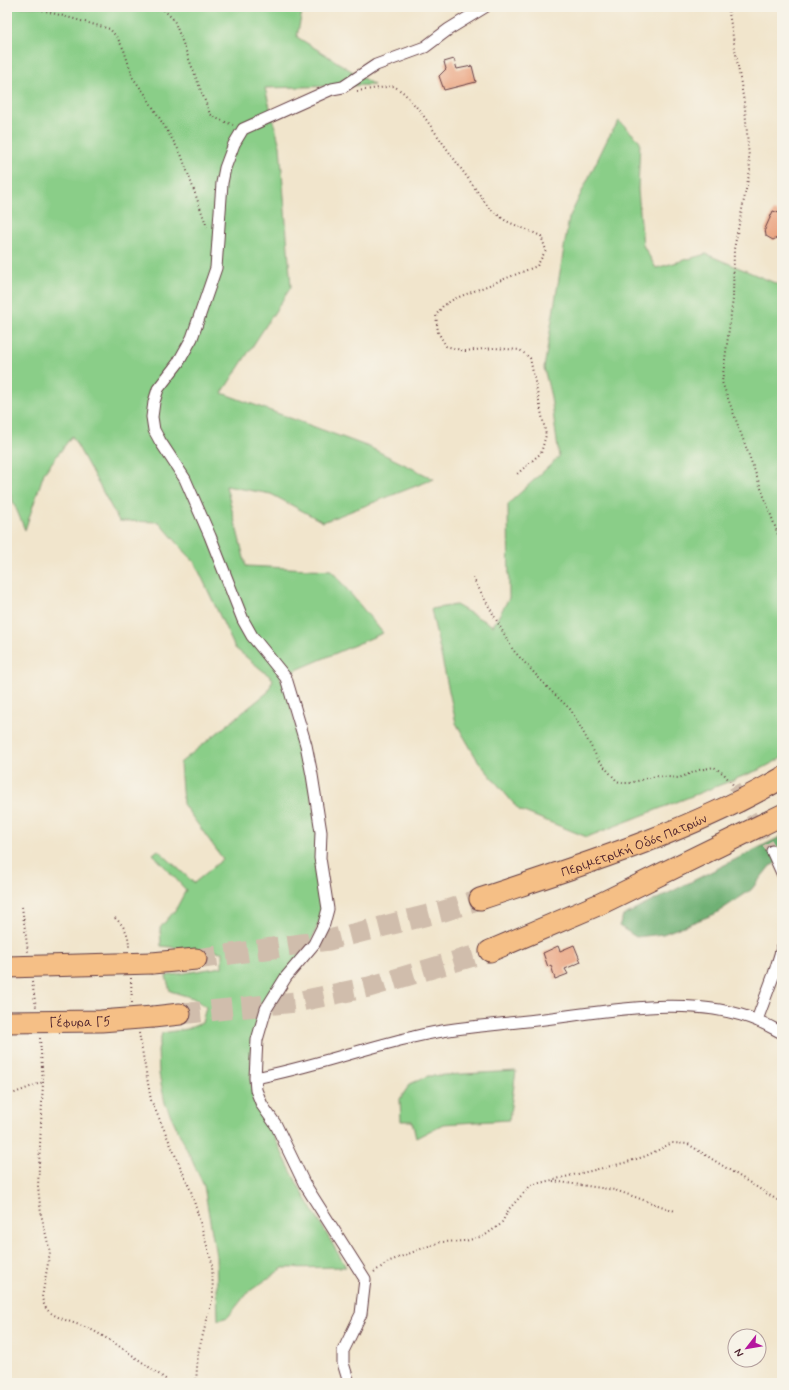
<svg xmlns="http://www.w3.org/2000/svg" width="789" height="1390" viewBox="0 0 789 1390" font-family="Mynerve,sans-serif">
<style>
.green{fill:#8ace88;stroke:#6a765a}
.forest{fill:#6fb174;stroke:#5c6850}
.building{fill:#eaa07b}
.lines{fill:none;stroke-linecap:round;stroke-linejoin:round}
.minor-tunnel{stroke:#d0bdac;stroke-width:11;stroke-dasharray:11 5.5;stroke-linecap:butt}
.motorway-tunnel{stroke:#d0bdac;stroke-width:21;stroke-dasharray:21 10;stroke-linecap:butt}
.minor-casing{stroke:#633d43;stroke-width:13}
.motorway-casing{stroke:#633d43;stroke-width:23}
.path{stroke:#633d43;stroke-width:2;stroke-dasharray:1 3;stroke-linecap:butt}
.minor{stroke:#fff;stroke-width:11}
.motorway{stroke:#f5bf86;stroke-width:21}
.motorway-bridge-casing{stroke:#633d43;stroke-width:23;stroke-linecap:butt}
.motorway-bridge{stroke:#f5bf86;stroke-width:21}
.labels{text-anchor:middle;stroke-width:3;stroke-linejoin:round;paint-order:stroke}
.street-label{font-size:13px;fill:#4a1f2b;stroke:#f7f3e8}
</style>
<rect width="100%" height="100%" fill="#f7f3e8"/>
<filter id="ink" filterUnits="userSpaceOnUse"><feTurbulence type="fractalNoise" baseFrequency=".025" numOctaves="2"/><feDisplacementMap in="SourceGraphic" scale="8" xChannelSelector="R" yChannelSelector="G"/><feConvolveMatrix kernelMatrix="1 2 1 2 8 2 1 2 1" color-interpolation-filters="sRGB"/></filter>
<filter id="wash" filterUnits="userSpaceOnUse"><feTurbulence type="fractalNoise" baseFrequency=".012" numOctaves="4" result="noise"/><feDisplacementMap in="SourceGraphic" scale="16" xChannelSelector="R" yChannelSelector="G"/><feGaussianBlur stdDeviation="0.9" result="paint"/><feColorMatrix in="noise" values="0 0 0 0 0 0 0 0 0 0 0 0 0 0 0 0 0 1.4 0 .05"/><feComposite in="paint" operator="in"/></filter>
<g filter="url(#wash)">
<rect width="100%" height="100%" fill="#f1e5cc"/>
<path class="green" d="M7,7h296l-6,30 77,48 -109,3 15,58 11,141 -69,106 147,54 65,32 -111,43 -52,-28 -45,-8 20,80 85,4 52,63 -103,44 5,10 18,65 14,75 8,80 -12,30 -57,90 -5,21v37l7,20 40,80 48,82 -63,1 -36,25 -19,24 -10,3 -2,-64 -12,-70 -39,-83 -6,-29 -1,-24 4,-17 25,-4 15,-6 4,-16 -13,-9 -23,-7 -4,-15 56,-9v-15l-61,-6 -1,-18 16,-19 10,-19 -33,-36 5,-4 36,33 29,-24 -40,-55 -3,-41 88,-71 5,-13 -38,-31 -40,-85 -36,-41 -40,-1 -47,-85 -28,37 -19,57 -18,-43z
M619,121l21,20 -2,49 5,55 13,23 50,-14 76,32v472l-21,11 -174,68 -68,-27 -41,-49 -22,-38 -25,-114 25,-4 37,21 16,-28 -1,-94 51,-47 -8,-60 -7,-29 25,-150 39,-80z
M516,1071l-7,49 -66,4 -27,14 -4,-17h-11l-1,-22 10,-15 18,-8z"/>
<path class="forest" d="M782,836v24l-12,6 -19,24 -36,24 -52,20 -27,3 -17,-11 4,-10z"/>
<g id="blocks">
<path class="building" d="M454,59l3,10 15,-3 4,16 -32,8 -5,-14 7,-7 -2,-7z
M773,211l9,3v18l-3,5 -6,3 -7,-4 -1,-7z
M574,945l7,17 -16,7 3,5 -13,5 -4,-14 -3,2 -5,-14 15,-7 2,5z"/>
</g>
</g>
<g filter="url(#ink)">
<use href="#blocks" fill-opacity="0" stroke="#633d43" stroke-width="1"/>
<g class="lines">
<path class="minor-tunnel" d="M734,786l38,65"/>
<path class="motorway-tunnel" d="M196,959l133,-19 115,-29 36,-12
M180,1014l116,-12 73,-15 121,-36"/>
<g class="minor-casing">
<path id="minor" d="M772,851l10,22
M757,1020l17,-46 8,-26
M255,1078c54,-10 105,-29 158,-41 40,-10 82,-12 123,-17 69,-8 156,-27 222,1 8,3 16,8 24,12
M349,1383l-6,-20v-12l18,-37 4,-35 -61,-96 -28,-58 -14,-20 -6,-15 -1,-12 2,-38 9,-31 20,-32 28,-33 10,-20 4,-15 -8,-51 1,-26 -9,-57 -6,-30 -20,-67 -34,-42 -9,-16 -33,-84 -25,-57 -25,-38 -6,-11 -2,-13 2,-15 4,-13 20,-26 14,-25 24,-70 6,-85 3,-15 9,-24 9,-15 89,-40 11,-2 33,-22 49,-18 24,-18 36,-22"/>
</g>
<g class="motorway-casing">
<g id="motorway">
<path id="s1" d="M480,899c102,-34 209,-67 302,-121"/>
<path d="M490,951l110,-47 182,-89"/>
<path d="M152,963l44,-4"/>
<path d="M153,1017l27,-3"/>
</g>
</g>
<path class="path" d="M31,7l79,22 8,10 6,11 9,28 12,16 36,60 26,73
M161,7l13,13 36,94 8,5 15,6
M728,7l17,101 5,62 -16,79 -1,50 -11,83 58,158
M357,91l37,-5 10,7 16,18 69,97 17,13 35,15 5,14 -9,16 -83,33 -11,7 -7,9 2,17 8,14 19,5 29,-3 26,2 10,8 16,77 -5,18 -24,21
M473,578l40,72 36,39 22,21 28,51 18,20 5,2h8l26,-7 23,2 20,-8 15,-3 10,7 10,12
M22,907l6,45
M115,918c10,9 14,16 14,30
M131,978l1,26
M32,982l4,25
M139,1033l12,67 40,91 21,72 1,34 -15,56 -2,30
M40,1038l3,44 -5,105 3,27 9,38 -8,45c1,6 3,12 9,16 12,8 29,11 43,18 27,15 52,34 77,52
M7,1096l36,-14
M553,1181l62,9 60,21
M374,1272l16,-11 36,-14 15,-5 24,-1 19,-5 17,-12 8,-15 22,-24 93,-22 22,-7 26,-13 16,1 94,59"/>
<use href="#minor" class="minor"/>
<use href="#motorway" class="motorway"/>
<g class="motorway-bridge-casing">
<g id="motorway-bridge">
<path d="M7,967l145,-4"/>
<path id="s2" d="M7,1022l94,-1 52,-4"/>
</g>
</g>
<use href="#motorway-bridge" class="motorway-bridge"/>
</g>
</g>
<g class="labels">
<g class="street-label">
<text dy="5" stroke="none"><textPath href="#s1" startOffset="163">Περιμετρική Οδός Πατρών</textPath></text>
<text dy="5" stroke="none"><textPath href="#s2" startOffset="73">Γέφυρα Γ5</textPath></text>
</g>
</g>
<rect width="789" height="1390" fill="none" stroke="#f7f3e8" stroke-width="24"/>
<g transform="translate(747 1348) rotate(239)"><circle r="19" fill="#f7f3e8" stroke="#b29e9c"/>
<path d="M0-3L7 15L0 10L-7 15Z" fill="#b5179e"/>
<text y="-6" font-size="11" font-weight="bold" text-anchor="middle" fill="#4a1f2b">N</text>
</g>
</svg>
